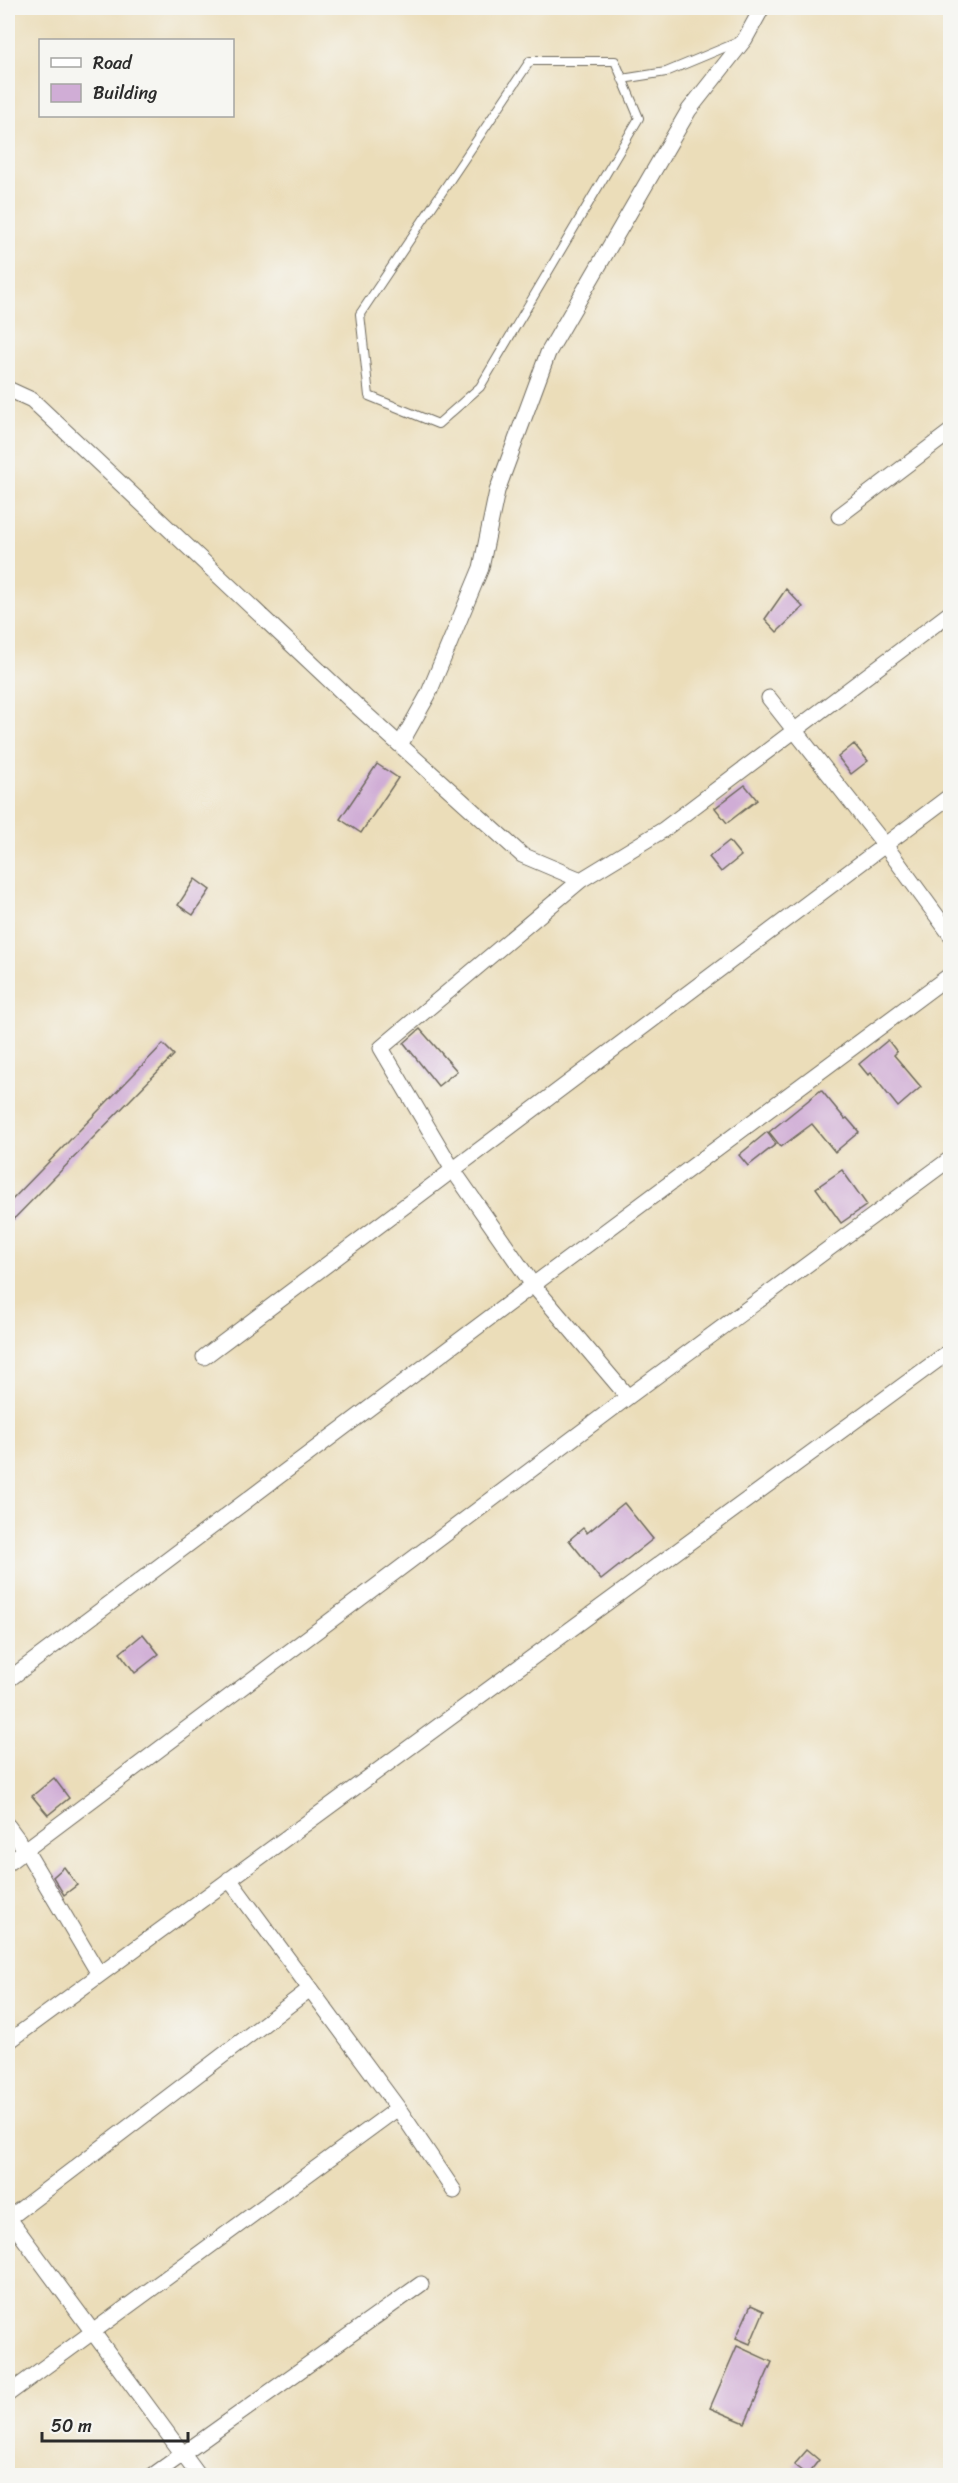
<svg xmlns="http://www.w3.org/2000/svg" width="958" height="2483" viewBox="0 0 958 2483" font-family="Sriracha,sans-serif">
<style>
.building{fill:#d0add6}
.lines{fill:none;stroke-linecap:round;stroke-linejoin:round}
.service-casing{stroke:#6e695d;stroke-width:10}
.minor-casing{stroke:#6e695d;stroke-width:17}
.service{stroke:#fff;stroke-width:8}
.minor{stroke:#fff;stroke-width:15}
</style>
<rect width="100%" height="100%" fill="#f6f6f2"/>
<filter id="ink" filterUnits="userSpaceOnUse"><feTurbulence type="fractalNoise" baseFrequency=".0167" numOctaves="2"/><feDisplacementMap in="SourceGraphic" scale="12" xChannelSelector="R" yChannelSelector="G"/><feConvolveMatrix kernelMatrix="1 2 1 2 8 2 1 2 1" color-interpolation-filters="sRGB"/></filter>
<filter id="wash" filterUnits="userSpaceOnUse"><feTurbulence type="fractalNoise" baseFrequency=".008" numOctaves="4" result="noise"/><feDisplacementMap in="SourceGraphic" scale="24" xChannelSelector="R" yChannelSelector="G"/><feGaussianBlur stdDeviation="1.35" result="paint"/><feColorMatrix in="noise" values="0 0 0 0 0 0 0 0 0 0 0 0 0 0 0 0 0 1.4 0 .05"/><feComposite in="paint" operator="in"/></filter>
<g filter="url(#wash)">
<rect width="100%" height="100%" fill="#ebddb9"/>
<g id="blocks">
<path class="building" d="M786,589l17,18 -26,25 -12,-13z
M854,744l14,17 -17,13 -13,-17z
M377,764l21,14 -37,55 -21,-14z
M745,785l12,15 -30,23 -12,-15z
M729,841l12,15 -20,16 -12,-15z
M195,879l15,11 -17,25 -15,-10z
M420,1029l37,42 -19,15 -34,-43z
M888,1040l9,12 -3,3 27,32 -23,20 -27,-34 -3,2 -9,-11z
M163,1044l11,11 -166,170v-21z
M821,1090l24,29 2,-1 12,14 -24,20 -23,-28 -31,23 -12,-15z
M767,1132l9,12 -28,22 -9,-11z
M842,1170l25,35 -26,18 -25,-35z
M624,1503l29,36 -52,41 -32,-40 14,-12 4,5z
M143,1634l16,20 -24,19 -15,-20z
M54,1778l15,20 -21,17 -16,-19z
M64,1867l13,18 -13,10 -11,-18z
M751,2305l13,6 -14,33 -14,-6z
M737,2346l35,16 -27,61 -35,-15z
M807,2450l12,10 -12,15 -13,-10z"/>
</g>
</g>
<g filter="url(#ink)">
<use href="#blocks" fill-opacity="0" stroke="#6e695d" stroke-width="1.5"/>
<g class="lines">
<g class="service-casing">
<path id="service" d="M530,61h85l24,57 -159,269 -42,37 -69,-28 -9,-82z
M622,79l44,-7 72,-30"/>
</g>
<g class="minor-casing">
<path id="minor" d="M8,389l24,11 327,308 163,147 59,25
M839,516l111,-84
M769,698l116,147 65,89
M400,745l28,-50 53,-127 16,-77 51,-138 141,-243 56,-71 17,-31
M204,1357l746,-561
M628,1397l-95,-112 -80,-115 -72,-122 200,-168 82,-50 287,-217
M8,1680l525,-395 417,-310
M8,1826l17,23 74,125
M8,1863l620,-466 322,-238
M229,1879l169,229 56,83
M8,2042l942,-691
M8,2217l191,259
M8,2219l302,-230
M8,2394l390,-286
M152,2476l269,-192"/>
</g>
<use href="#service" class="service"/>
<use href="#minor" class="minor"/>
</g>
</g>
<rect width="958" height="2483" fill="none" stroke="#f6f6f2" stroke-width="30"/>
<rect x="39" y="39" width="195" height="78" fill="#f6f6f2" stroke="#a5a5a2" stroke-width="1.5"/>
<rect x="51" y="58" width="30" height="9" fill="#ffffff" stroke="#a5a5a2" stroke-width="1.5"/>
<text x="93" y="69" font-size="18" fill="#2b2b2b">Road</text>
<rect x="51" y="84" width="30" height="18" fill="#d0add6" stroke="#a5a5a2" stroke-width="1.5"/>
<text x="93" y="99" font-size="18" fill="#2b2b2b">Building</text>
<path d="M42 2432v9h146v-9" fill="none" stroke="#2b2b2b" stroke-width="3"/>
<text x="51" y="2432" font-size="18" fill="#2b2b2b" stroke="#f6f6f2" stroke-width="4.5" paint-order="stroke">50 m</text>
</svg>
